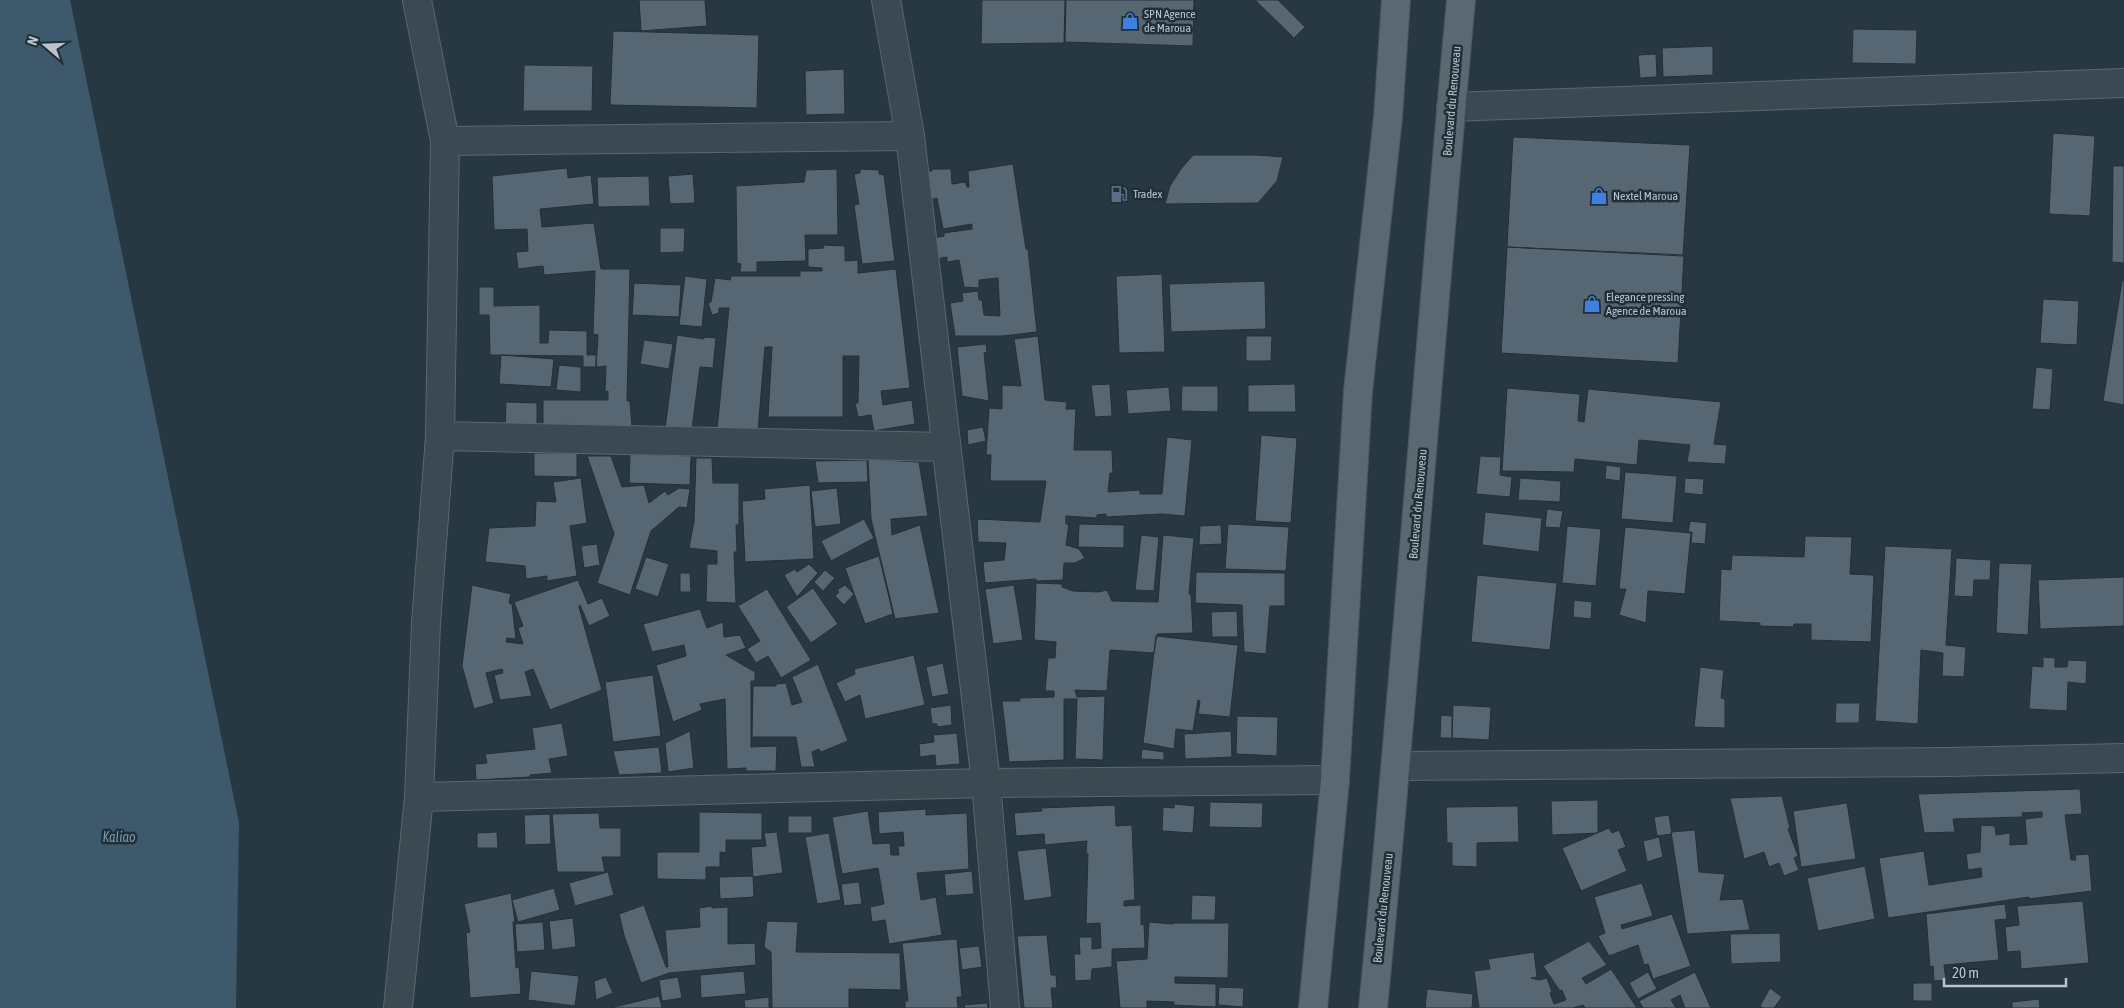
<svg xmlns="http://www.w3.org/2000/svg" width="2124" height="1008" viewBox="0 0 2124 1008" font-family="'Asap Condensed',sans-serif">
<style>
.water{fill:#3e596b}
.building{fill:#566672;stroke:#22303a}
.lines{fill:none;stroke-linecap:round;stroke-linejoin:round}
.street-casing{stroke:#5a6770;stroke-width:30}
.primary-casing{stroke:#48555f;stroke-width:30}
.street{stroke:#3c4952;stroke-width:28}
.primary{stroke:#5a6872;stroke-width:28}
.labels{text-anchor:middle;stroke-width:5;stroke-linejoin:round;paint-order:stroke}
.poi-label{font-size:12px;fill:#b9c4cc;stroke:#202e38;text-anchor:start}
.street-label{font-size:12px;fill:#b9c4cc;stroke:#202e38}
.water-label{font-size:14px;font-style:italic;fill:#7a99ae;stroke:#202e38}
</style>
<rect width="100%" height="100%" fill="#273843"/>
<path class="water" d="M0,0h70l169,823 -3,185h-236z"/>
<path class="building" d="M639,0h66l2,26 -66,5z
M982,0h83l-1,43 -83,1z
M1066,0h128l-1,46 -128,-4z
M1255,0h23l27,27 -11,11z
M1853,29l64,1 -1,34 -64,-1z
M613,31l146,4 -2,73 -147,-3z
M1713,46v29l-50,2 -1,-29z
M1656,54l1,23 -17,1 -2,-23z
M524,65l69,1 -1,45h-69z
M844,69l1,45 -39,1 -1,-44z
M2053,133l42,3 -5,80 -41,-2z
M1513,137l177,8 -7,111 -176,-9z
M1193,155h64l26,2 -6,24 -19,22 -93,1 5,-18 11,-17z
M1013,164l13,85h2l9,83 -35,4h-47l-5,-33 13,-2 -1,-8 16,-2 1,9h3l2,15 16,1 -2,-38 -19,2v8l-15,-1 -5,-27 -12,2v-5l-15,3 -4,-21 16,-3v-3l28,-4v-5l-29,5 -6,-31 -12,3 -5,-29 12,-1v-2h19l1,15 13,-2 2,5h2l-1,-16z
M2113,166h11v97l-12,-1z
M567,168l1,10 23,-3 3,29 -54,5 2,18 52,-4 7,46h29l-3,132h3l2,27 -89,-1v-27h65v-9l-3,1 1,-26 -10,1 2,-32 -5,-1 2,-63 -51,4 -1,-9 -25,3 -2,-17 12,-1 -1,-22 -33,1 -2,-54z
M837,169l1,66h-33l1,26 -49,1v10h-17l1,-8 -4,-1 -1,-77 68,-4 2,-12z
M860,169l19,1v4l5,1 11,86 -33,3 -8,-59 5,-1 -5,-30 6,-1z
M693,174l2,29 -25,1 -2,-28z
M649,176l1,30 -52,1 -1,-30z
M660,228h25l-1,24 -24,1z
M823,245l22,1v15l13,-1v13l38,-4 14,119 -29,3 2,14 29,-5 3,24 -41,7 -3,-16 -13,2 -3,-14h3l1,-47h-16v61h-75l4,-70h-7l-7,83h-41l12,-122h-10v5l-7,2 -4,-12 3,-1 4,-24 15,2 1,-4h69v-5h22v-3l-14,-1v-18l16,-1z
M1507,247l177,8 -6,108 -177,-10z
M1162,274l3,78 -46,1 -3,-77z
M685,276l22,3 -5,48 -23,-2z
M1265,281l1,48 -95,3 -2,-48z
M2122,281h2v124l-21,-4z
M634,283l47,2 -2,32 -47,-2z
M479,287h15v19l46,-1v38h8l1,-13 38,1v24h9v12h-13v-11l-93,-1 -1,-40h-10z
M2043,299l36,2 -2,44 -37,-2z
M677,335l27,4v-2l12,1 -3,30 -13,-1 -8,62h-27z
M1038,336l7,64 22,2 -1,7h10l-2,41h38l1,23h-3l-2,19 32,-2v4h22l5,-57 25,3 -7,76 -24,-2 -55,3v-3l-9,1v3l-31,-2v8h3l-3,21 13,4 6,9 -10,5h-11l-1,17 -27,1v-2l-51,4 -2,-21 21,-2 2,-17 -28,-1 -1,-23 63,3 6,-41h-56l1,-26h-5l3,-47 13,1v-24l19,1 -7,-47z
M1246,336h26l-1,25h-25z
M644,340l29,4 -4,25 -29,-5z
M986,344l1,8 -3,1 5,48 -27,-5 -5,-49z
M501,355l53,4 -3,28 -52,-3z
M559,365l22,2v25l-25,-2z
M2036,367l17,2 -3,41 -18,-1z
M1110,384l2,32 -17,1 -4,-32z
M1295,384l1,28h-48v-27z
M1182,386h36v26l-37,-1z
M1169,387l2,24 -43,3 -2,-24z
M1507,388l73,6 -2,27 6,1 4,-33 133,13 -7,42 13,1 -2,19 -38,-2 3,-17 -51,-5 -2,25 -62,-6 -1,13 -72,-1z
M506,402l31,1v25h-32z
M983,427l3,14 -18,4 -1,-15z
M1261,435l36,3 -6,85 -36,-2z
M534,453h43v24l-43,-1z
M630,454l61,2 -1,29 -61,-2z
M587,456h24l11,31 22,-2 5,18 16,-12 3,4 11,-7 11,1 -3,19 -8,-1 -28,24 -21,64 -33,-12 17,-49z
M1480,456l21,1 -1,18 12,2 -2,20 -34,-3z
M696,458h16l1,25h26v42h-3l1,27h-3l2,51 -30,-1 1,-38h10v-13l-28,-3 5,-27z
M868,459l51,3 9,54 -37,3 1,16 28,-10 19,88 -44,6 -24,-100z
M867,460l1,22 -50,1 -3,-22z
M1606,465l15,2 -1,14 -15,-2z
M1625,472l52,4 -4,47 -52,-4z
M581,478l6,45 -17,3 7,50 -30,5v-5l-21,3 -1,-13 -40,-4 4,-34 46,-2 1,-25 20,1 -3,-20z
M1520,478l41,3 -1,21 -42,-2z
M1685,478l19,1 -1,16 -19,-2z
M810,485l4,74 -69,3 -3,-61 23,-2 -1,-10z
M837,488l4,36 -26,3 -4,-36z
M1547,509l16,2 -3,17 -15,-1z
M1485,512l57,6 -3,34 -57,-7z
M864,519l10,19 -43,23 -10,-20z
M1690,521l17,2 -2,21 -14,-1 1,-11h-4z
M1079,524l45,1v23l-46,-1z
M1228,524l61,3 -3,44 -61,-2z
M1221,525l1,19 -23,1 1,-19z
M1567,526l34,3 -5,57 -34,-3z
M1625,527l66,6 -6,61 -37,-3 -2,32 -27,-8 7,-26h-7z
M1141,535l18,2 -5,54 -19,-1z
M1163,535l31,3 -5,56h2l2,39 -36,1 -3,19 -44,-3 -3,41 -32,-1 2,7 28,-1 -2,64 -28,-1 2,-60h-13v61l-55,2 -7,-61h18l-1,-3 35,-1v-6h-9l3,-33h7l1,-16 -22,-2 2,-57 26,1v3l11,4 26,1 8,-2 5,11 46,1z
M1805,536l47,1 -2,37 24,1 -3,67 -60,-2v-16h-17l-1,3 -33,-1v-3l-41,-2 2,-52 10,1 1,-15 72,2z
M597,544l3,21 -16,3 -3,-22z
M1885,546l67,3 -6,96 20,2 -2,30 -22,-1 1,-23 -22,-3 -3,74 -43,-3z
M879,556l14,58 -28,10 -20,-56z
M646,557l23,7 -11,33 -23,-8z
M1956,558l35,2 -1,20h-16l-1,17 -19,-1z
M1999,563l33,1 -4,71 -32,-2z
M809,564l9,9 -21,24 -13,-22 11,-6 2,3z
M825,570l10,8 -12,13 -9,-9z
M1196,572l89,1v33h-15l-4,48 -22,-2 -2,-47 -47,-2z
M680,573h10l1,19h-11z
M1477,575l80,8 -7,67 -79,-8z
M2124,577v49l-84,3 -2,-49z
M578,580l10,24 14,-6 8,18 -21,10 -9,-21 -1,2 23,83 -52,20 -17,-41 -8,3 7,24 -32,4 -6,-25 9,-2 -1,-4 -16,4 8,30 -20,6 -12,-43 10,-81 39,9 -2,9 3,1 4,35 -9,-1 -1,4 17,2 -5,-16 5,-2 -9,-24z
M845,585l9,9 -10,11 -9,-9 4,-4 -2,-2z
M1014,585l9,55 -30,4 -8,-55z
M813,588l25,36 -27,19 -25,-36z
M767,589l44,71 -30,18 -13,-22 -12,7 -9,-14 13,-8 -22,-35z
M1574,600l18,2 -1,17 -18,-2z
M700,609l7,19 16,-6 1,15 16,-2 6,13 -20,7 29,17v9h-4v66l26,-1 -1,25h-30v-3l-19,1 -2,-70 -25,5 2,6 -29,12 -17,-57 30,-9 -2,-11 -32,7 -9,-28z
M1237,611l1,26h-26l-1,-25z
M1156,636l82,9 -8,72 -32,-3 2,-13 -2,-1 -5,31 -17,-2 -2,20 -31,-6z
M914,655l11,50 -60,14 -5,-24 -15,7 -9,-19 19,-9 -1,-5z
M2043,657l12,1v9h12l1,-7 19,1 -1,23 -18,-2 -1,29 -38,-2 3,-43 11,1z
M943,663l6,31 -17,3 -6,-30z
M818,664l30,77 -27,11 -2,-3 -7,3 3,15h-14l-5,-30h-44l1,-51h23v-2l10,-1 6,22 10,-3 -10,-25z
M1700,667l24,3 -3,28 4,1v29l-31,-1z
M653,675l8,61 -48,6 -8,-60z
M1836,703h24l-1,20h-24z
M951,705l1,20 -15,2v-3h-5l-2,-16z
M1453,705l38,2 -2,33 -37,-2z
M1441,715l11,1v22h-12z
M1237,716l41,1 -1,39 -41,-2z
M562,723l6,33 -19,3 3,14 -22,2v2l-54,3 -1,-16 12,-1 -2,-9 50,-5 -3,-21z
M690,731l4,37 -26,4 -3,-29z
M1231,731l1,26 -47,2 -1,-25z
M957,733l3,31 -24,2 -1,-11 -15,2 -1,-13 15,-2 -1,-7z
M659,747l3,26 -43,2 -6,-24z
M1142,749l22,3v8l-23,-1z
M2080,789l2,25 -17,1 6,45h5l-1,-5 14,-1 3,37 -63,8v-2l-141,21 -9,-60 45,-7 5,34 53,-8 -1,-9 -13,2 -2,-16 14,-2 1,-27 14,1 1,9 14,-2v12l17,-1 -2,-25 17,-2v-5l-20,1 1,4 -70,2 2,13 -31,1 -6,-39z
M1782,796l8,32 -2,1 10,27 -4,2 5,12 -15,6 -5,-13 -10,4 -5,-15 -20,7 -14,-61z
M1598,800v33l-46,2 -1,-34z
M1210,802l53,1 -1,25 -53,-1z
M1847,803l9,56 -55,8 -8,-56z
M1174,804l21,2 -2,27 -31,-2 1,-24 11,1z
M1115,805l1,21 16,-1 3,75 -11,1v5l17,-1v20l3,-1 1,24 -33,1v18l-20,2 -1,11 -16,1 -1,-27h6l-1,-17h13v12l9,-1 -1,-25 -14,1 2,-70 -2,-1 1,-12 -42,4 -1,-11 -28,2 -2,-23 28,-2 -1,-3z
M1518,806l1,36 -42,1v24l-25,-1v-23h-5l-1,-36z
M926,809v6l41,-2 2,56 -52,4 4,27 15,-3 6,38 -53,9 -4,-24 -13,2 -2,-15 14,-3 -6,-36 -36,6 -10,-57 36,-6 5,33 17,-1 1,12h8l-1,-9h6l-1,-14 -24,2 -1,-22z
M699,812l63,1v27h-36v13l-6,-1v15h-14v13l-49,-1v-27h42z
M599,813l1,15h21v29h-19l3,15h-48l-5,-58z
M550,814l1,30 -26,1 -1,-30z
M1669,815l3,19 -15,2 -3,-19z
M788,816h24v17h-24z
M1609,828l3,5 7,-3 7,17 -8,3 9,21 -46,20 -19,-43z
M1695,830l4,42 26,2 -5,26 23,-1 7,31 -63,4 -16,-102z
M497,832l1,16h-21v-15z
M777,832l6,41 -30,4 -2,-30 15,-1 -2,-13z
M829,833l12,67 -24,4 -12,-67z
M1659,837l4,20 -16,5 -4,-21z
M1046,848l6,49 -28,4 -7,-50z
M1865,866l10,53 -57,12 -11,-53z
M972,871l2,23 -28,2 -2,-22z
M608,872l6,23 -39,11 -6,-23z
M753,876l1,21 -34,2 -1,-22z
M859,882l3,22 -18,2 -3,-22z
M1642,883l11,33 -32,9 1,4 50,-15 19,52 -38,13 -5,-15 -4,1 -6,-20 -29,11 -11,-20 7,-3 -11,-36z
M554,888l6,22 -42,12 -6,-22z
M511,893l4,29h-2l3,46 3,-1 2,27 -51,4 -4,-65 4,-1 -6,-28z
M1192,895l24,1 -1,24h-24z
M2083,901l6,62 -68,6 -1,-18 -13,1 -2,-25 14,-2 -2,-19z
M2005,904l2,15 -12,1 4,40 -55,5 2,15 -12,1 -1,-15 -3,1 -4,-53z
M644,905l22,62h2l-3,-37 35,-3 -1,-19 13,-2v2l16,-1v37l27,-1 1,22 -87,8 -28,10 -17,-48 -5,-21z
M573,918l3,29 -24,3 -3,-29z
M767,921l31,1 -2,30 104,1 1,37 -52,-1v19h-77l-1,-56 -7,-5z
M543,922l2,28 -28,2 -2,-28z
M1149,922l24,2v-1h56l-1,55 -53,-1v6l41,1v23l-43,-2 1,-3 -27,-1v7h-27l-4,-47 31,-2z
M1780,933l1,29 -50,2 -1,-30z
M1047,935l4,40h5l1,13h-6l2,20h-29l-7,-72z
M957,939l5,58h-5l1,11h-53v-7h3l-6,-58z
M1589,941l18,24 -25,13 4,6 25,-15 26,39h-54l2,-1 -2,-2 -10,3h-94l-5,-37 16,-2 -2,-10 46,-7 3,25 -6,1 8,2 8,-2 5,14 -2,1 4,11 12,-4 -4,-10 -2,1 -17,-25z
M979,946l3,21 -20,3 -3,-22z
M531,971l48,5 -4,30 -47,-6z
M744,971l2,23 -45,4 -1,-23z
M1648,972l9,17 -19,10 -9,-16z
M1695,972l16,36h-26l-5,-13 -9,5 5,8h-33l-4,-7z
M606,977l7,16 -17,7 -2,-19z
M678,977l4,21 -20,3 -3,-21z
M1913,983h19v18h-19z
M1219,987l25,1 -1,19 -25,-2z
M1770,988l12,9 -8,11h-11l-3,-2z
M1427,989l46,5 -1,14h-47z
M659,996l3,12h-52z
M769,997v11h-24l-1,-8z
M2039,999l1,9h-28v-6z
M987,1003l1,5h-23l-1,-3z"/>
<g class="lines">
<g class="street-casing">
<path id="street" d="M886,0l24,136 76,647 19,225
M1451,107l673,-24
M445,141l465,-5
M440,436l506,11
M1397,766l552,-4 175,-4
M419,797l567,-14 349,-3
M398,1008l21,-211 7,-174 14,-187 5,-295 -28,-141"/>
</g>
<g class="primary-casing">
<path id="primary" d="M1313,1008l22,-228 23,-389 30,-274 8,-117
M1373,1008c33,-336 57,-672 88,-1008"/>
</g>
<use href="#street" class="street"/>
<use href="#primary" class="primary"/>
</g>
<defs>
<g id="shop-bare" transform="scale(1.35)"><path d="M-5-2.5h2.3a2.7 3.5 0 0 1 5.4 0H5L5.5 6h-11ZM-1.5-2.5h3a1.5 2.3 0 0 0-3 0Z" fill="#3f7fe0" stroke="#202e38" stroke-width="2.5" paint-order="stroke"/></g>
<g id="fuel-bare" transform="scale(1.35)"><path d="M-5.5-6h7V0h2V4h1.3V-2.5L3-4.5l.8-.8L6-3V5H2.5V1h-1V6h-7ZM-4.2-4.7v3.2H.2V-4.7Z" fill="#5c6f8a" stroke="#202e38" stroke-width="2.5" paint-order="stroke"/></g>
</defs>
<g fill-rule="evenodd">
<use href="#shop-bare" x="1130" y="21"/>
<use href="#fuel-bare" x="1119" y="194"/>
<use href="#shop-bare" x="1599" y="196"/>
<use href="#shop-bare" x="1592" y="304"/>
</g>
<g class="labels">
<g class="poi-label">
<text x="1144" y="18">SPN Agence<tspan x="1144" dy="14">de Maroua</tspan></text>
<text x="1133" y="198">Tradex</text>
<text x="1613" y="200">Nextel Maroua</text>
<text x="1606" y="301">Elegance pressing<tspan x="1606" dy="14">Agence de Maroua</tspan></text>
</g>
<g class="street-label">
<text transform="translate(1452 101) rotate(-85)" y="4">Boulevard du Renouveau</text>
<text transform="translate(1418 504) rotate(-85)" y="4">Boulevard du Renouveau</text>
<text transform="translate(1383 908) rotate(-84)" y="4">Boulevard du Renouveau</text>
</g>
<g class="water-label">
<text x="119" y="842">Kaliao</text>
</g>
</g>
<g transform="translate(45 45) rotate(289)" stroke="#202e38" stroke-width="4" paint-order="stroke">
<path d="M0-4L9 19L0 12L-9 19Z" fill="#b9c4cc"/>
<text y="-8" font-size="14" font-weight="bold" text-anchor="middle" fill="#b9c4cc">N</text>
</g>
<path d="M1944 978v8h122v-8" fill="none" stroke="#b9c4cc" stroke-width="2.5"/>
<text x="1952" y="978" font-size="15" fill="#b9c4cc" stroke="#202e38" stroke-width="4" paint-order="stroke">20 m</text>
</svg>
